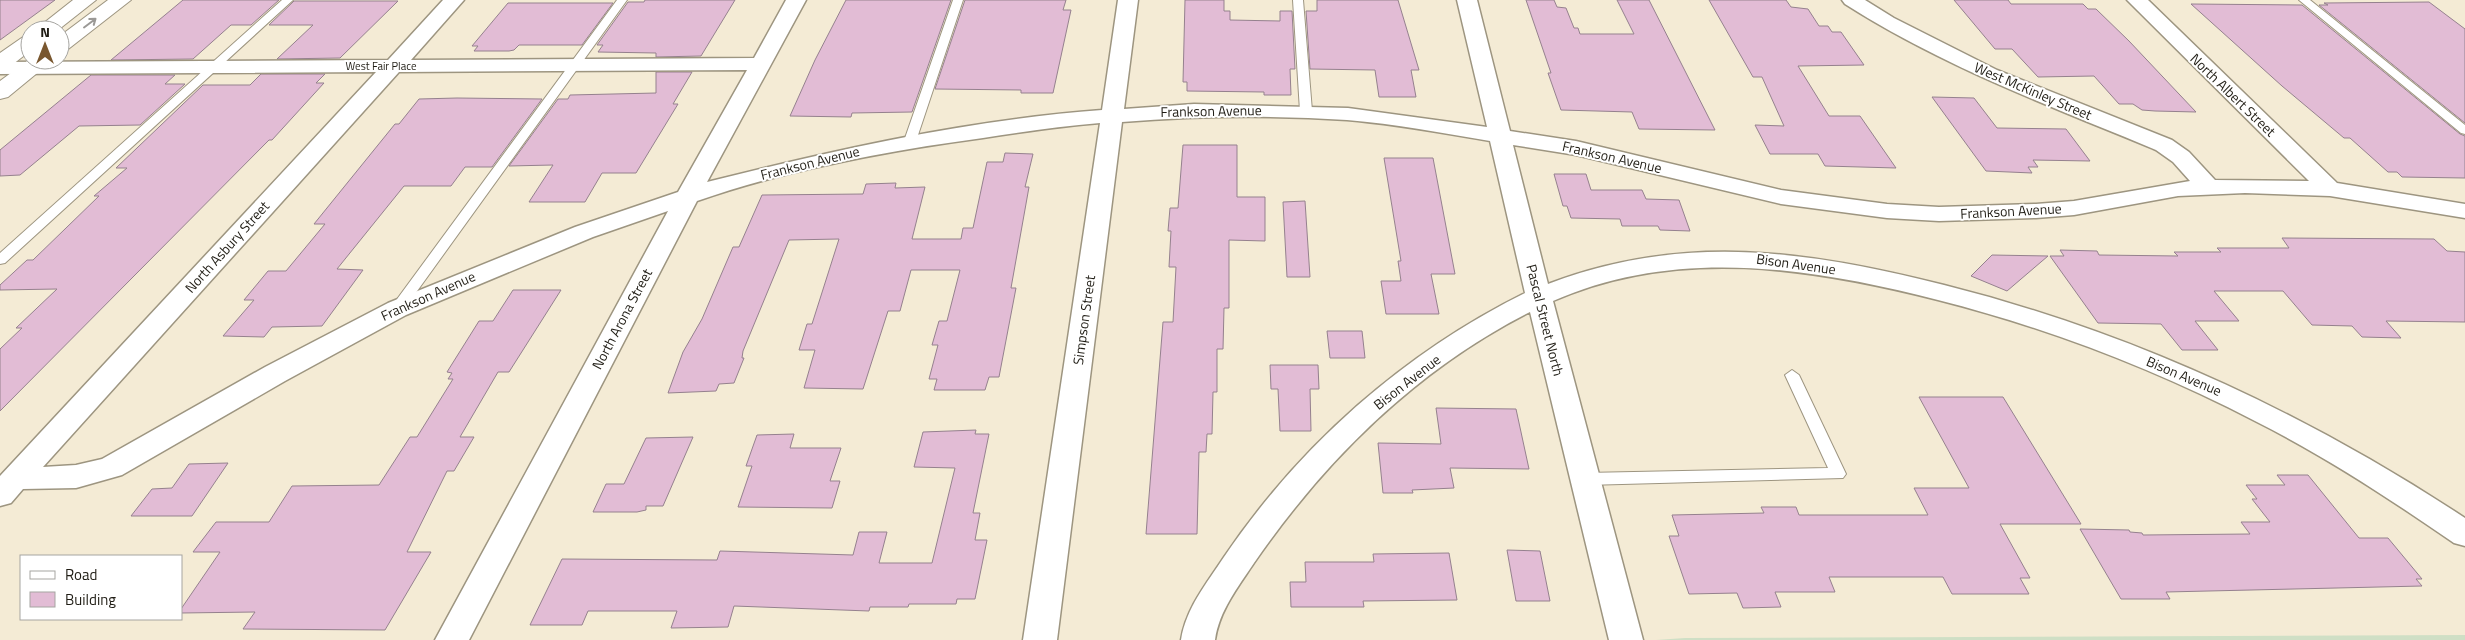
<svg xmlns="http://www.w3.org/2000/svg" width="2465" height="640" viewBox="0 0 2465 640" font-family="'Titillium Web',sans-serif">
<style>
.green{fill:#cfdfc5}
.building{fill:#e2bcd5;stroke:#95818e}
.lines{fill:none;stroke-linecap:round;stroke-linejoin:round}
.service-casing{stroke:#9d9580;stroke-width:2}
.minor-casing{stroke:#9d9580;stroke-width:3}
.primary-casing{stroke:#9d9580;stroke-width:2}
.service{fill:#fff;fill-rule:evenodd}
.minor{fill:#fff;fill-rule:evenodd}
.primary{fill:#fff;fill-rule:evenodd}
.oneway{stroke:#9b9996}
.labels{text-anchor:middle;stroke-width:4;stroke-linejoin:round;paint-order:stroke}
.far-street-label{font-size:11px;fill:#201d15;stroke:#fff}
.street-label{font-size:14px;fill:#201d15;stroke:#fff}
</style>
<rect width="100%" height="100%" fill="#f4ebd5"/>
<path class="green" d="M2465,635v5h-809l29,-2z"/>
<path class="building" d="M0,0h55l-55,40z
M183,0h96l-28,25h-20l-38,34 -82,1z
M645,0h90l-34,56 -45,1v-4l-58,-1 5,-7h-6l31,-43h16z
M846,0h105l-39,112 -60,1 -1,4 -61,-1 25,-56z
M965,0h101l-3,10h8l-18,83h-32v-3l-86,-1z
M1185,0h39v11h6v9l50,1v-10h12l3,58h-5l1,26h-27v-3l-77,-1v-9h-4z
M1317,0h81l21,70h-8l5,27h-37l-4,-27 -65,-1 -4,-58h11z
M1526,0h28l3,7 9,1 8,20h4l2,6h54l-17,-34h32l66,130 -76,-1 -7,-17 -71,-2 -13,-37h3z
M1709,0h77l5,7 17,2 11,17h9l4,6h9l23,33 -66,1 31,50h31l36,52 -71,-2 -7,-12h-48l-15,-29 29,1 -22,-49h-9z
M1954,0h54l3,4h72l5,5h8l33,32 67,71 -41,-1 -13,-1 -9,-6h-14l-25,-28 -56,1 -26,-28h-17z
M294,1h104l-58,57 -63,1 36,-34h-44z
M2429,2l36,27v94l-146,-118h9l-4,-2z
M508,3h105l-31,42h-63l-5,5 -5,1h-35l4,-5h-6z
M2191,4l111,1 158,129 5,2v42l-63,-1 -5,-5h-9l-38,-34h-6l-62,-52z
M656,72h36l-19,32h5l-42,69h-34l-17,29h-56l24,-37 -44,1 49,-67h10l2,-4 86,-2z
M261,74h64l-9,9h8l-52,57h-3l-269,271v-62l22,-21h-6l41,-39 -57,1v-5l27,-25h6l66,-64h-5l33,-28h-11l87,-83h47z
M91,75h84l-10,9h20l-45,41 -61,1 -59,49 -20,1v-26z
M1932,97l42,1 23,30 69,1 24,32 -57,-1 5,7h-10l4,6 -46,-2z
M457,98l85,1 -50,68h-27l-14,19h-47l-67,83 26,1 -41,56 -50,1 -8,10 -41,-1 31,-36h-10l24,-29h18l39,-47h-11l81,-100h4l20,-25z
M1183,145h54v52h28v44l-36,-1v68h-5l-1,41h-6v43h-4l-1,42h-5l-1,18h-7l-2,82h-51l17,-212h10l3,-55h-7l2,-36h-3l2,-23h8z
M1005,153l28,1 -8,33h4l-18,101h5l-17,89h-10l-4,13h-51l3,-11h-8l9,-34h-6l7,-24h8l13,-51h-49l-11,41h-12l-25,78 -59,-1 11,-38h-16l8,-26h5l27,-85 -50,1 -46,111 -1,7h2l-10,25 -15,1 -3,7 -48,2 15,-41 19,-33 31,-72h6l23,-52 101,-1 3,-10 30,-1 -1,5 30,-1 -13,52h49l2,-11h10l14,-66h16z
M1384,158h49l22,116h-24l8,40h-53l-5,-33h20l-3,-20h3z
M1554,174h32l5,16h51l4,9 33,1 11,31 -30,-1 -2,-4h-36l-2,-7 -49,-1 -4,-12h-4z
M1305,201l5,76h-23l-4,-75z
M2282,238l152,1 13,12 18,1v70l-79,-1 15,17 -39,-1 -10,-11 -40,-1 -29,-34h-69l25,30h-44l23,29h-36l-21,-26 -63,-1 -48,-67h14l-4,-6 37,1 2,4 79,1 -4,-4h47l-4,-4h72z
M1992,255l56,1 -41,35 -36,-15z
M513,290h48l-52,82h-11l-38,65h14l-20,34h-7l-40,81h24l-46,78 -142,-1 12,-17 -74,1v-4l39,-57h-27l23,-30h53l23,-36 87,-1 31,-48h7l36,-58h-5l4,-6 -5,-1 32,-51h14z
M1327,331h35l3,27h-35z
M1270,365h48l1,24h-9l1,42h-31l-2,-42h-7z
M1919,397h84l78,127h-81l30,54h-10l9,16h-77l-9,-17h-114l6,15h-60l6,15 -38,1 -6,-15 -48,1 -20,-58h10l-7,-21 92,-2 -3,-6h35l3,8h129l-14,-27h55z
M1436,408l80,1 13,60 -79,-1 4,20 -42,2 1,3h-30l-5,-50 63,1z
M976,430l-1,4h14l-16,79h7l-5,27h12l-12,59h-18l-1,5h-47l-1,3h-38l-1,4 -135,-5 -6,21 -57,1 6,-17h-89l-6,14h-52l32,-66 155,1 3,-9 133,4 6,-23h28l-8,31h53l23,-95 -41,-1 9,-35z
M794,434l-4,14h51l-11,33h10l-8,27 -94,-1 14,-41h-6l11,-31z
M693,437l-30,69h-17v4l-9,2h-44l13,-28h18l22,-46z
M228,463l-36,53h-61l21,-27 20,-1 17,-24z
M2277,475h31l51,63h29l34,41h-6l6,7 -256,6 4,7h-49l-41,-70 49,1 1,2 12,1 1,2 107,-1 -9,-12h29l-18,-23h5l-11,-14h39z
M1507,550l33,1 10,50h-34z
M1449,553l8,47 -94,1 1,6h-73l-1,-25h16l-1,-20h69l-1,-8z"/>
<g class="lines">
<g class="service-casing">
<path id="service" d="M282,0h11l-288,263 -5,1v-11z
M617,0h10l-225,312h-10l-2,-3 2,-3z
M953,0h10l-47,141 -2,2h-8l-2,-2z
M1293,0h10l9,111 -6,3 -6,-3z
M2299,0h11l155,125v9l-4,-1z
M1792,370l7,5 47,99 -3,4 -258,7 -6,-2 -2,-4 2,-4 6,-2 243,-5 -43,-93z"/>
</g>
<g class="minor-casing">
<path id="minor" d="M443,0h21l-53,60 343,-2 32,-58h20l-99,182c131,-33 260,-62 395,-72l16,-110h20l-14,109 70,-5 154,4 139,19 -30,-127h20l33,131 66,10 205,49 106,14 52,3 97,-3 38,-3 116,-20 -17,-19 -17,-12c-106,-44 -214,-84 -311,-146l-3,-4h23l29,18 103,52 175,70 17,12 26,28 94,1 -182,-181h21l189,183 128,21v14l-135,-22 -85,-3 -67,3 -104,19 -38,3 -97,3 -52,-3 -106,-14 -205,-49 -63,-10 35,139c136,-52 260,-33 396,1 187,47 360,127 521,233v28l-11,-3c-64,-44 -129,-87 -199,-122 -100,-52 -207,-93 -317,-121 -126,-32 -261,-54 -385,1l90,339h-34l-79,-328c-113,57 -205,148 -276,251 -16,24 -35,48 -39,77h-34c5,-32 26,-57 43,-83 76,-112 180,-204 301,-264l-35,-152c-47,-8 -95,-17 -143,-21 -75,-5 -150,-4 -225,2l-65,518h-34l77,-517c-39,3 -78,9 -117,15 -97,13 -194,31 -286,63l-228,439h-34l233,-429 -75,26 -187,78 -121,66 -163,94 -46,13 -53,1 -12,14 -11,3v-30l376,-404 -376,2v-12l388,-2zM747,70l-69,122 -103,35 -187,76 -123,64 -163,92 -26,6 -33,2 356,-395z"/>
</g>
<g class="primary-casing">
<path id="primary" d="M73,0h23l-38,30h-23z
M108,0h23l-64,50 -7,2v-16z
M30,35v16l-22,17 -8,1v-16l23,-16z
M30,59l23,1 -45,37 -8,2v-18z"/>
</g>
<use href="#service" class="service"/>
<use href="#minor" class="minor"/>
<use href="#primary" class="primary"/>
</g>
<defs><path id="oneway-shaft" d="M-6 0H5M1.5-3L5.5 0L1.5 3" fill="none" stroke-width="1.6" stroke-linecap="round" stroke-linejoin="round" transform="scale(1.25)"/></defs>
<use class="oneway" href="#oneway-shaft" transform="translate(90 23) rotate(-37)"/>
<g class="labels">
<g class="far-street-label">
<text x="381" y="70">West Fair Place</text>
</g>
<g class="street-label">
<text transform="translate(2033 91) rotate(23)" y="5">West McKinley Street</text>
<text transform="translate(2233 95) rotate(44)" y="5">North Albert Street</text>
<text transform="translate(1211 111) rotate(-1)" y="5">Frankson Avenue</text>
<text transform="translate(1612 157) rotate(13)" y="5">Frankson Avenue</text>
<text transform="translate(810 163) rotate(-14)" y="5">Frankson Avenue</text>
<text transform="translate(2011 211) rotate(-3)" y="5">Frankson Avenue</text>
<text transform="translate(227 247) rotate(-48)" y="5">North Asbury Street</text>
<text transform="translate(1796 264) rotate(8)" y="5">Bison Avenue</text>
<text transform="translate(428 296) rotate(-24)" y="5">Frankson Avenue</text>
<text transform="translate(622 319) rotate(-62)" y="5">North Arona Street</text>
<text transform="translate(1084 320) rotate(-82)" y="5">Simpson Street</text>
<text transform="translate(1545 320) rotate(76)" y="5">Pascal Street North</text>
<text transform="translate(2184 376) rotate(23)" y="5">Bison Avenue</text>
<text transform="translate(1407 382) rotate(-38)" y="5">Bison Avenue</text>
</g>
</g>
<rect x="20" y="555" width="162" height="65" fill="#ffffff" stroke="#a6a5a1"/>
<rect x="30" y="571" width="25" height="8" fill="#ffffff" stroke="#a6a5a1"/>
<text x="65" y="580" font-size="15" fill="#201d15">Road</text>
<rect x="30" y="592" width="25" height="15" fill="#e2bcd5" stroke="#a6a5a1"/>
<text x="65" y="605" font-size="15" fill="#201d15">Building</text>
<g transform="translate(45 45)"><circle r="24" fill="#ffffff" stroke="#a6a5a1"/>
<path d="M0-4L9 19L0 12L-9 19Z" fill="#79572f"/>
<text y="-8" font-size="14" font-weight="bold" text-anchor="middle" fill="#201d15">N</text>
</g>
</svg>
